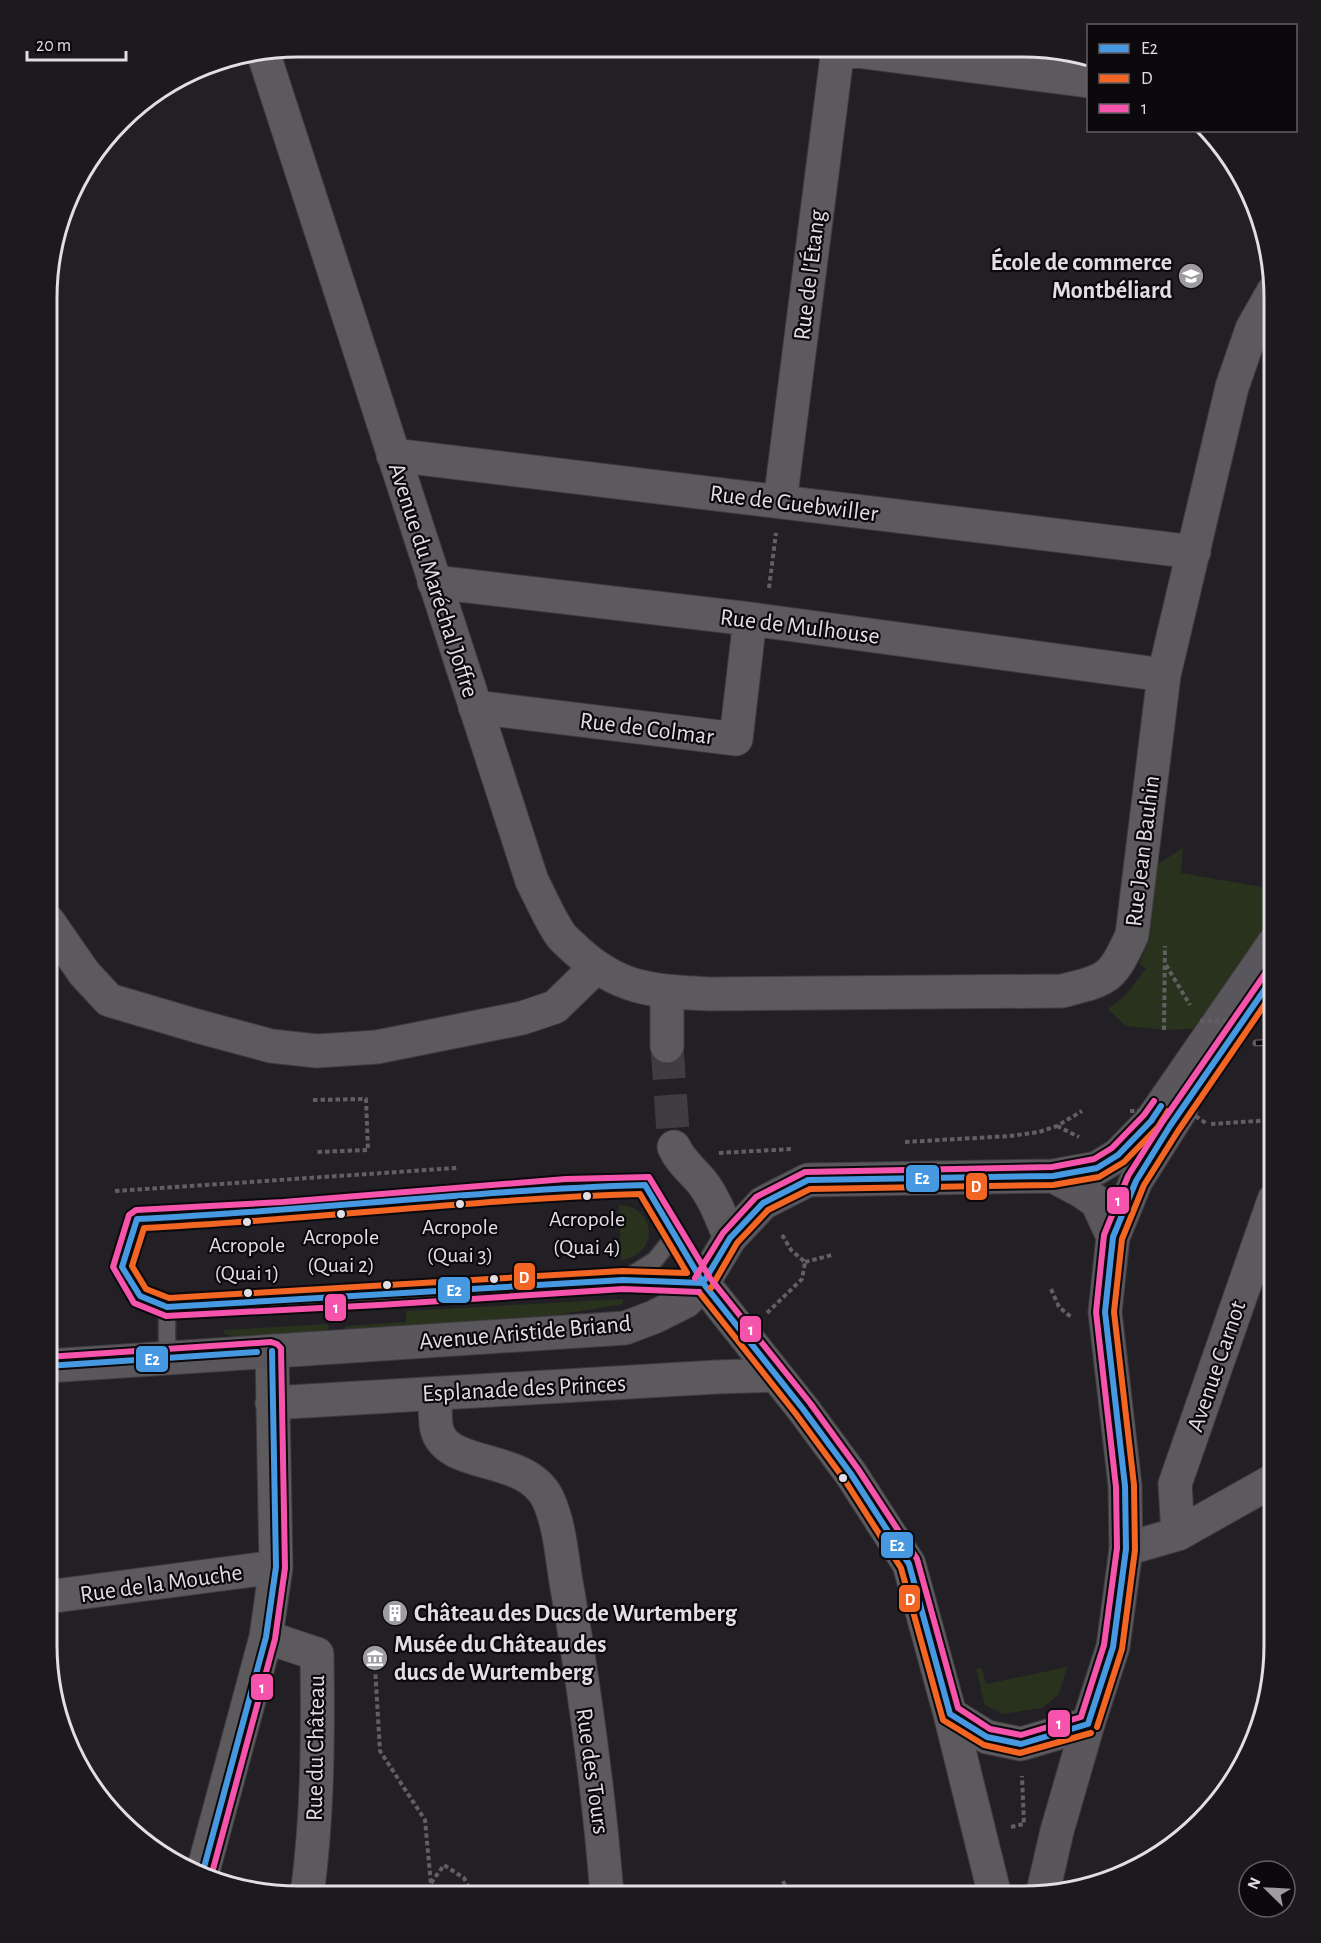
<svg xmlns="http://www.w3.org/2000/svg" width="1321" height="1943" viewBox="0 0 1321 1943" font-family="'Alegreya Sans',sans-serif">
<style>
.green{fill:#28321d}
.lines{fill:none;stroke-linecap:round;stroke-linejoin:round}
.minor-tunnel{stroke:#403c42;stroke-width:33;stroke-dasharray:33 16;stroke-linecap:butt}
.service-casing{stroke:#3f3c41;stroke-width:19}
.minor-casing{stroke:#3f3c41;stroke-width:35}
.secondary-casing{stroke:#3f3c41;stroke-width:35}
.path{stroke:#625f63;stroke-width:4;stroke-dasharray:4.5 3;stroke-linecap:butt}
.service{stroke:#5c5a5d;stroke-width:16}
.minor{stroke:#5c5a5d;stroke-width:33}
.secondary{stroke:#59565c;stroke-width:33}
.rail-casing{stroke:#5e5c60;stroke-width:7}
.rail{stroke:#0c090d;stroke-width:4.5;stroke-dasharray:14;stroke-linecap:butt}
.path-bridge{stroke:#625f63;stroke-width:4;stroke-dasharray:4.5 3;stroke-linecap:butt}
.bus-1-casing{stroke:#0c090d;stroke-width:10}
.bus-2-casing{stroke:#0c090d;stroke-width:10}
.bus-3-casing{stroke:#0c090d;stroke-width:10}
.bus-1{stroke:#4699e1;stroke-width:6}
.bus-2{stroke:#f26522;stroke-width:6}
.bus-3{stroke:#f653ac;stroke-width:6}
.bus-dot{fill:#e2dee4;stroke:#0c090d;stroke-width:2}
.labels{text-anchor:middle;stroke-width:4.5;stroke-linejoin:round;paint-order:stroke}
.bus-label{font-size:22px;fill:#e2dee4;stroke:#0c090d}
.poi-label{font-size:24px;font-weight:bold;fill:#e2dee4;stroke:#0c090d;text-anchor:start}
.street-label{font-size:24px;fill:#e2dee4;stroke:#0c090d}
.rim{fill:none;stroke:#e2dee4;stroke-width:3}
.line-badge{stroke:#0c090d;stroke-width:2}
.badge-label{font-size:16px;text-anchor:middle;font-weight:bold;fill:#fff}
</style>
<rect width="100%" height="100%" fill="#232025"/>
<path class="green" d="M1183,848l-2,25 93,16v30l-81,110 -29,1 -38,-4 -18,-17 18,-14 20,-27 -7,-4 11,-27 2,-69z
M619,1205c38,1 41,50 2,55z
M623,1299v5l-108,18 -170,10v-6l61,-4v-11z
M328,1324l1,9 -95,4 -10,-3v-4z
M1067,1667l-8,27 -17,14 -39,6 -18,-9 -9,-36 6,-1 4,16z"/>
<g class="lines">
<path class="minor-tunnel" d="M667,1046l7,101"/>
<g class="service-casing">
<path id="service" d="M645,1185l58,98 -80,-3 -245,16 -211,11 -27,-11 -18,-29 15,-48c65,-3 130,-6 195,-12 104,-8 209,-20 313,-22z
M623,1280l32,-20 20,-25
M167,1357v-50"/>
</g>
<g class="minor-casing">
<path id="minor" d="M833,48l255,33
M263,52l269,829c9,17 17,37 28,53 4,6 11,11 16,16 43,40 77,41 133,44l353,-3c47,-12 49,-11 70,-56l32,-260 68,-288 20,-58 21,-37
M393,455l801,97
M780,502l58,-454
M434,582l316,37 414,56
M475,707l261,32 14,-120
M48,921l36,52 25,27 88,26 74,20 46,5 60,-4 145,-29 33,-11 40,-39
M667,992v54
M674,1147c6,14 18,23 27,34 13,16 21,38 29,57
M703,1283l100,126 48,65 58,90 41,150 45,182
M435,1394c1,11 -1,25 2,36 11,40 89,23 111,69 13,28 14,64 20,94 17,99 31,201 39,302
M272,1403l444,-26 59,-2
M1178,1534l-3,-50 99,-284
M1126,1549l52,-15 96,-54
M47,1597l229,-30
M266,1637l51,17c1,81 1,161 -10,241
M950,1714l37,23 34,7 67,-20
M203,1871l63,-234 10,-70 -4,-216"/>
</g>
<g class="secondary-casing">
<path id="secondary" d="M1053,1176l30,16 14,10 16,35
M47,1366l578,-38 29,-11 32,-16 17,-18 27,-45 33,-35 45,-23 245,-4 44,-8 21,-13 33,-34 123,-178
M1043,1892l14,-61 31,-107 25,-77 13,-98 -1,-63 -20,-174 8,-75 23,-56 45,-71"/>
</g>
<path class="path" d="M769,588l7,-55
M1166,965l24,40
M1263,1019h11
M1164,1030l1,-84
M313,1100l53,-1 2,51 -52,2
M1211,1124l63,-4
M1057,1126l22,11
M905,1142l105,-6 29,-4 18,-6 25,-15
M719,1153l73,-4
M115,1191l342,-23
M805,1262l27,-7
M1051,1289l8,18 12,10
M767,1313l35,-34 3,-17 -14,-12 -10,-17
M375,1667l5,84 45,69 7,75
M1011,1827l13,-3 -2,-48
M783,1881l4,9 -2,6
M431,1883l13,-18 20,13 9,17"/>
<use href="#service" class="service"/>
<use href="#minor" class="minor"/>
<use href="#secondary" class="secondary"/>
<g class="rail-casing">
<path id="rail" d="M1256,1043l18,-1"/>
</g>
<use href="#rail" class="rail"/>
<path class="path-bridge" d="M1200,1021l47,-1
M1130,1111l57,-1 20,14"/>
<g class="bus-1-casing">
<path id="bus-1" d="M645,1185l58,98 -80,-3 -456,27 -27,-11 -18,-29 15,-48c170,-8 338,-29 508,-34z
M703,1283l100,126 48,65 58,90 41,150 37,23 34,7 67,-20
M703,1283l27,-45 33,-35 45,-23 245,-4 44,-8 21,-13 33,-34 10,-15
M47,1366l210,-14
M1088,1724l25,-77 13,-98 -1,-63 -20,-174 8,-75 23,-56 34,-55 104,-150
M203,1871l63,-234 10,-70 -4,-216"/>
</g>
<g class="bus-2-casing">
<path id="bus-2" d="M640,1194l47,79 -65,-2 -453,27 -23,-9 -14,-23 12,-38c165,-8 330,-29 496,-34z
M711,1288l26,-45 31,-33 42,-21 243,-4 46,-8 25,-15 34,-35 10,-16
M699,1292l97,122 48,65 57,89 42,152 41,25 36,8 71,-20
M1097,1727l25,-78 13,-99 -1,-65 -20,-173 8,-73 22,-54 34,-54 96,-140"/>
</g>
<g class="bus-3-casing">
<path id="bus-3" d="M695,1278l28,-45 33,-36 49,-25 247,-5 42,-8 18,-11 32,-33 10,-14
M699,1292l-76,-3 -244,16 -213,11 -32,-13 -21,-36 16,-52 7,-5 147,-8 283,-23 83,-2 61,101 100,125 48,66 59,90 41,149 32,21 31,6 60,-18 23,-72 13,-97 -1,-61 -20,-175 8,-77 24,-59 35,-55 104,-150
M47,1357l224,-15 6,2 4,4 4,220 -10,71 -63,234"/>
</g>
<use href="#bus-1" class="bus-1"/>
<use href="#bus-2" class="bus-2"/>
<use href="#bus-3" class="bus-3"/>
</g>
<defs>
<g id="university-disc" transform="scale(1.35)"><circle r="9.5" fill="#9f9ca1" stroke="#0c090d"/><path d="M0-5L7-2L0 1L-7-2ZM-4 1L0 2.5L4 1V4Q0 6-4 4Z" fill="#fff"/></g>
<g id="building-disc" transform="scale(1.35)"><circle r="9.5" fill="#9f9ca1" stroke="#0c090d"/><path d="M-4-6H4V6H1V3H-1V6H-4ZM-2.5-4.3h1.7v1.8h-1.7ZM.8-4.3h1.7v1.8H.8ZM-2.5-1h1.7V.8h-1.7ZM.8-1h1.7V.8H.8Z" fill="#fff"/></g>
<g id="museum-disc" transform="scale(1.35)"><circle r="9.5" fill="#9f9ca1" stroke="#0c090d"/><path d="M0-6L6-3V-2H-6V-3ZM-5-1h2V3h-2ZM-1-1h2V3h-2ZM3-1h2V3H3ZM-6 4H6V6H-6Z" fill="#fff"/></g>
</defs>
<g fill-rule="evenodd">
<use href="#university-disc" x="1191" y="276"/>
<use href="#building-disc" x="395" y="1613"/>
<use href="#museum-disc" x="375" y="1658"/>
</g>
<g class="bus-dot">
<circle cx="587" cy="1196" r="5"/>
<circle cx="460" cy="1204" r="5"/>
<circle cx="341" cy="1214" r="5"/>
<circle cx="247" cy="1222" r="5"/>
<circle cx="494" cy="1279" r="5"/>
<circle cx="387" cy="1285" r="5"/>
<circle cx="248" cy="1293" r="5"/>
<circle cx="843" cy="1478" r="5"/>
</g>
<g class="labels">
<g class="bus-label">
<text x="587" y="1226">Acropole<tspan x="587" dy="28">(Quai 4)</tspan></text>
<text x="460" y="1234">Acropole<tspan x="460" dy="28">(Quai 3)</tspan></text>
<text x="341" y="1244">Acropole<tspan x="341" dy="28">(Quai 2)</tspan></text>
<text x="247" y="1252">Acropole<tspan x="247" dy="28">(Quai 1)</tspan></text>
</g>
<g class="poi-label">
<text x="1172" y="270" text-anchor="end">École de commerce<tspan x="1172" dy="28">Montbéliard</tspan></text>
<text x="414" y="1621">Château des Ducs de Wurtemberg</text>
<text x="394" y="1652">Musée du Château des<tspan x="394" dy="28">ducs de Wurtemberg</tspan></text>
</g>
<g class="street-label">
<text transform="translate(809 275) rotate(-83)" y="8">Rue de l'Étang</text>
<text transform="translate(794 503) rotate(7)" y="8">Rue de Guebwiller</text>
<text transform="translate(434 580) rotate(72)" y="8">Avenue du Maréchal Joffre</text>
<text transform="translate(800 626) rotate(7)" y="8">Rue de Mulhouse</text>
<text transform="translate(647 728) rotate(7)" y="8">Rue de Colmar</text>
<text transform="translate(1142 851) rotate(-83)" y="8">Rue Jean Bauhin</text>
<text transform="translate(525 1332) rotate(-5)" y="8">Avenue Aristide Briand</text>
<text transform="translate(1216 1366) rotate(-71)" y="8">Avenue Carnot</text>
<text transform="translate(524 1388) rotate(-3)" y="8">Esplanade des Princes</text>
<text transform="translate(161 1583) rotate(-8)" y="8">Rue de la Mouche</text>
<text transform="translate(315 1748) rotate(-89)" y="8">Rue du Château</text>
<text transform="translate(593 1771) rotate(82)" y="8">Rue des Tours</text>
</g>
</g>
<path d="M0 0H1321V1943H0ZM298 57H1023A241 241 0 0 1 1264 298V1645A241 241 0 0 1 1023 1886H298A241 241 0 0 1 57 1645V298A241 241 0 0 1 298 57Z" fill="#1d1a1e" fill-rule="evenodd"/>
<path class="rim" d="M298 57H1023A241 241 0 0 1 1264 298V1645A241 241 0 0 1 1023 1886H298A241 241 0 0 1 57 1645V298A241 241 0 0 1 298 57Z"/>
<g class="line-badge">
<rect x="905" y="1164" width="35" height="29" rx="6" fill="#4699e1"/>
<rect x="965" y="1172" width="23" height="29" rx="6" fill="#f26522"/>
<rect x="1106" y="1186" width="24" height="29" rx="6" fill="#f653ac"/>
<rect x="513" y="1262" width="23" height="29" rx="6" fill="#f26522"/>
<rect x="437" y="1276" width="34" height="28" rx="6" fill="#4699e1"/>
<rect x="324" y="1293" width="23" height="29" rx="6" fill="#f653ac"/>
<rect x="739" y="1315" width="23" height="28" rx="6" fill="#f653ac"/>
<rect x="135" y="1345" width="34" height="28" rx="6" fill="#4699e1"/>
<rect x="880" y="1531" width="34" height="28" rx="6" fill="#4699e1"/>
<rect x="898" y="1584" width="23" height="29" rx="6" fill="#f26522"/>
<rect x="250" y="1673" width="24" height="28" rx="6" fill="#f653ac"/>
<rect x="1047" y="1709" width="24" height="29" rx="6" fill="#f653ac"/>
</g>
<g class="badge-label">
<text x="922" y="1184">E2</text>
<text x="976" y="1192">D</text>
<text x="1118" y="1206">1</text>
<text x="524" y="1283">D</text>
<text x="454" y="1296">E2</text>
<text x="336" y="1313">1</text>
<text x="751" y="1335">1</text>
<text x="152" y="1365">E2</text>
<text x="897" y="1551">E2</text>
<text x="910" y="1605">D</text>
<text x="262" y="1693">1</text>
<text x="1059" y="1729">1</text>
</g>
<rect x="1087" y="24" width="210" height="108" fill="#0c090d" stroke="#625e63" stroke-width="1.5"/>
<rect x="1099" y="44" width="30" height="9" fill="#4699e1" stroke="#625e63" stroke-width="1.5"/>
<text x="1141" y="54" font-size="18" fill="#e2dee4">E2</text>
<rect x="1099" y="74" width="30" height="9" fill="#f26522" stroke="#625e63" stroke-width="1.5"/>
<text x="1141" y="84" font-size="18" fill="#e2dee4">D</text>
<rect x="1099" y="104" width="30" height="9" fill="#f653ac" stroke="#625e63" stroke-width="1.5"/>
<text x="1141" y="114" font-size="18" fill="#e2dee4">1</text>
<g transform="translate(1267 1889) rotate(294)"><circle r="28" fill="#0c090d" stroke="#625e63" stroke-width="1.5"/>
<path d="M0-4.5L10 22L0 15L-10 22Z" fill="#9f9ca1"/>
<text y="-9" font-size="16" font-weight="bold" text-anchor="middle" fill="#e2dee4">N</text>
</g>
<path d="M27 51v9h99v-9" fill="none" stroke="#e2dee4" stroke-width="3"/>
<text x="36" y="51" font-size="18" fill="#e2dee4" stroke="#0c090d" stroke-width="4.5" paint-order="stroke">20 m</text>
</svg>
